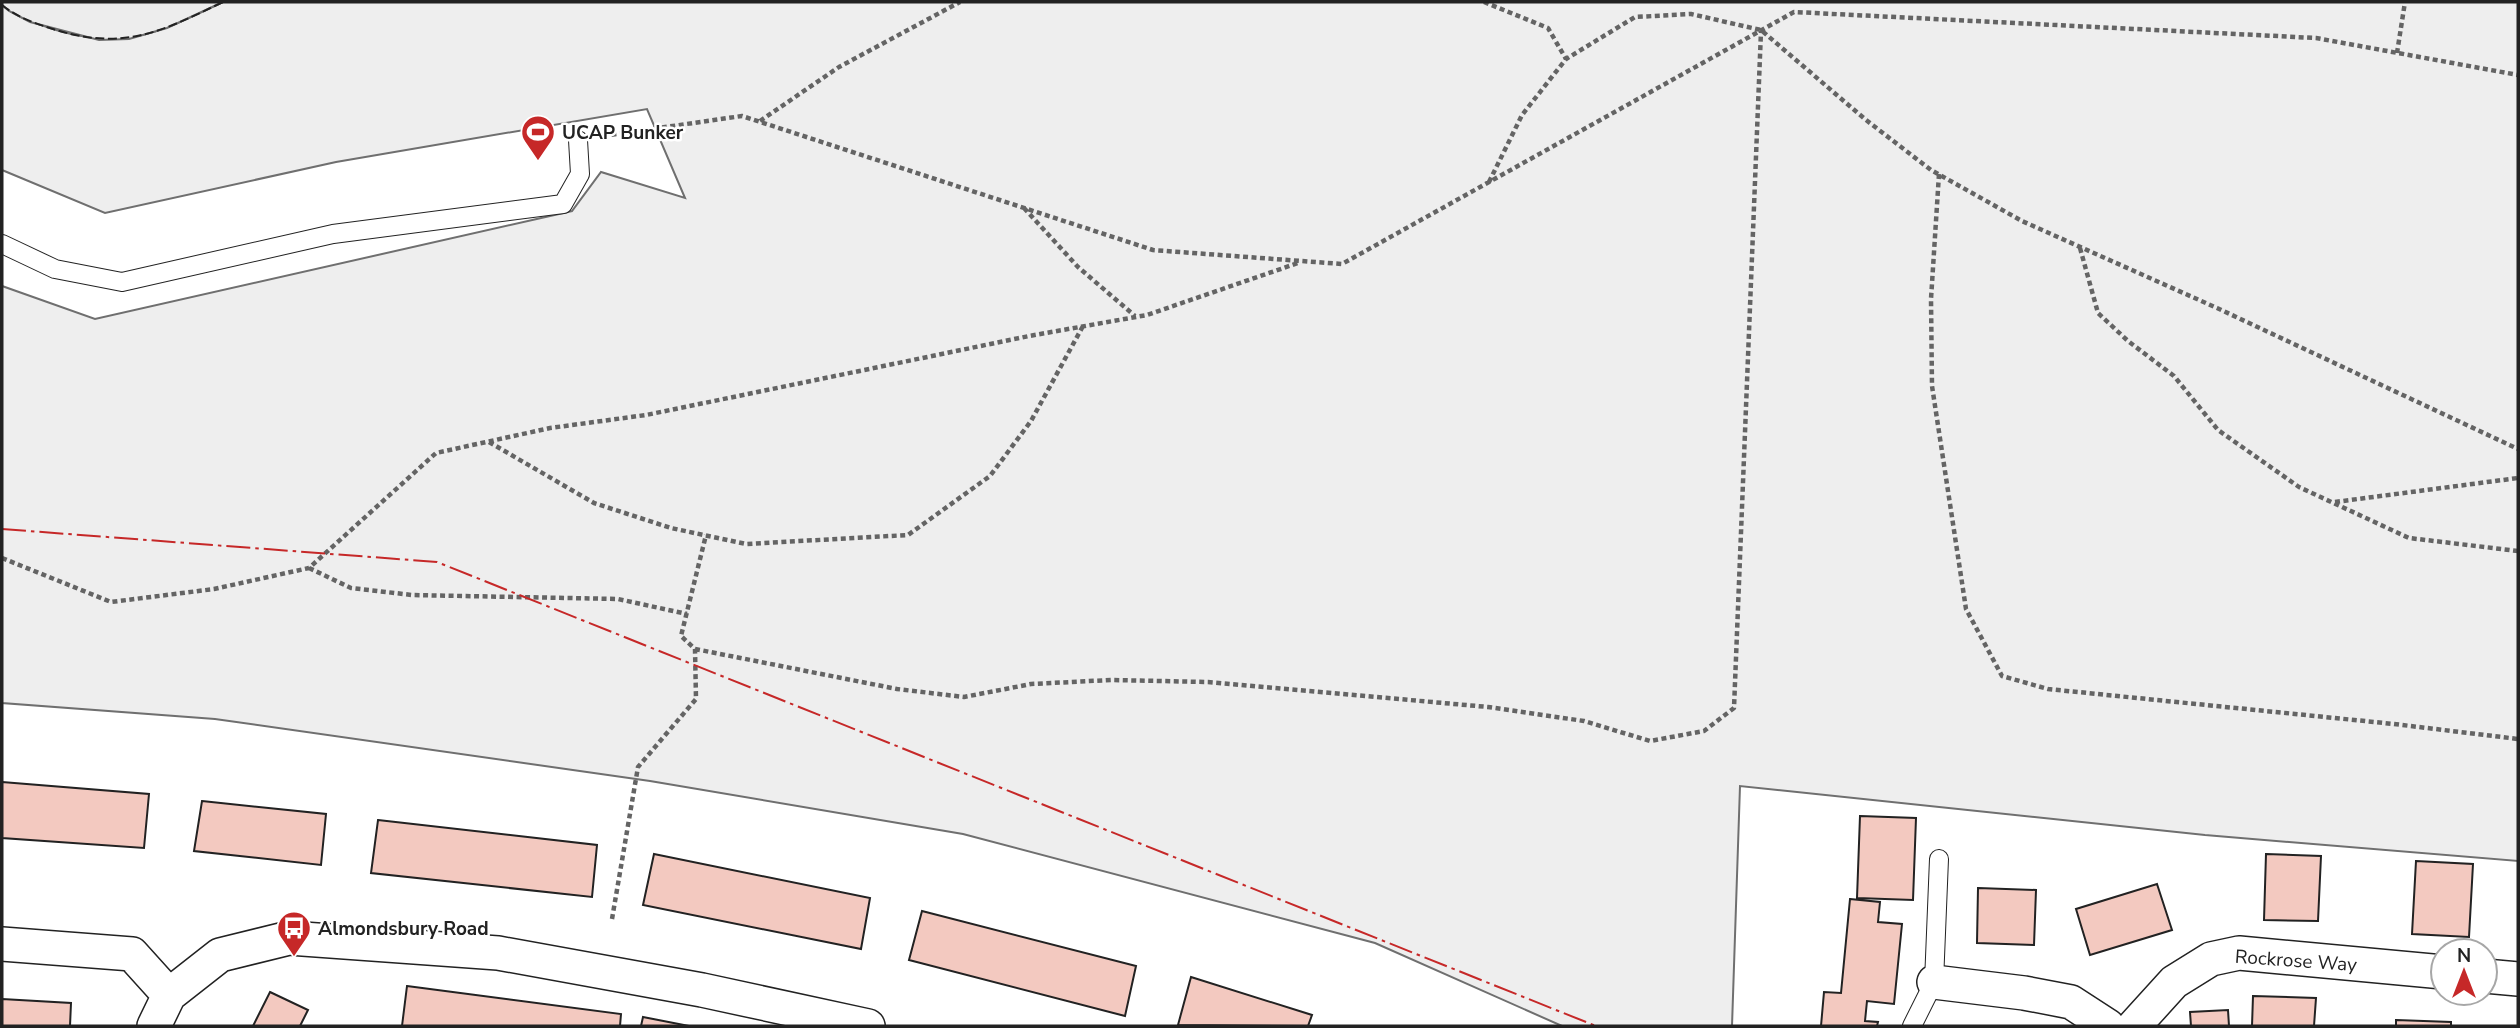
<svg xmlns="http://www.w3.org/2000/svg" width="2520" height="1028" viewBox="0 0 2520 1028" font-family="'Nunito Sans',sans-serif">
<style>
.green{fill:#eee;stroke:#6f6f6f;stroke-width:2}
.parking{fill:#ededed;stroke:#6f6f6f;stroke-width:2}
.building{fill:#f3c9c0;stroke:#222;stroke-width:2}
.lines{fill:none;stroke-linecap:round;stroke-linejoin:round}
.lane-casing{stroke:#222;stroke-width:20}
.street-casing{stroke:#222;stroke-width:36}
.path{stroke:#646464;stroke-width:4.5;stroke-dasharray:5 3.5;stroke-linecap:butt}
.lane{stroke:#fff;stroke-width:18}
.street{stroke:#fff;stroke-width:33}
.fence{stroke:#222;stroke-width:2;stroke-dasharray:9 3.5;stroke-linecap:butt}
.power{stroke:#c62828;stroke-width:2;stroke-dasharray:24 5 3.5 5;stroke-linecap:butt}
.labels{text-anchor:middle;stroke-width:5;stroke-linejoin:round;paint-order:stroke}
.poi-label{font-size:19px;font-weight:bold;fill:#222;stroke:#fff;text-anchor:start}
.street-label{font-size:19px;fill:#222;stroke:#fff}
</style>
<rect width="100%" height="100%" fill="#fff"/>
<path class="green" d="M223,2h2295v859l-313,-26 -465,-49 -8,240h-170l-187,-83 -412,-109 -313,-53 -435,-62 -213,-16v-417l93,33 477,-108 29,-39 84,26 -38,-89 -311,53 -231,51 -103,-43v-165c16,13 35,19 54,25 70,21 106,1 167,-28z"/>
<path class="parking" d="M2,2h221l-56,26 -38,11 -30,1 -69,-18 -21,-11 -7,-6z"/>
<path class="building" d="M2,782l147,12 -5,54 -142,-10z
M202,801l124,13 -5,51 -127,-14z
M1860,816l56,2 -3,82 -56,-2z
M378,820l219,25 -5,52 -221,-24z
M654,854l216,44 -9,51 -218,-44z
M2266,854l55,2 -3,65 -54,-1z
M2416,861l57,3 -4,73 -57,-3z
M2157,884l15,46 -82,25 -14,-46z
M1978,888l58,2 -2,55 -57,-2z
M1850,899l30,3 -2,20 24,2 -8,80 -27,-3 -2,20 13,1 -1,4h-56l3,-34 17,1z
M922,911l214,55 -11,50 -216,-56z
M1191,977l121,38 -4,11 -130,-1z
M407,986l214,28 -1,12h-218z
M270,992l38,18 -8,16h-47z
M2253,996l63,2 -2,28h-62z
M2,999l69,4 -1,23h-68z
M2228,1010l1,16h-38l-1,-14z
M643,1017l46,9h-48z
M2396,1020l55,2v4h-55z"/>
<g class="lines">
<g class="lane-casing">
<path id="lane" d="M2,244l53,25 67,13 211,-48 230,-30 17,-30 -2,-34
M1912,1026l22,-44 5,-123"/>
</g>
<g class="street-casing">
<path id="street" d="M2,944l130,10 37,41
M2485,976l33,3
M1934,982l90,11 47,9 37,24
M154,1026l15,-31 51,-40 69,-17 209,15 204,37 166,36
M2134,1026l40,-44 37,-23 28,-6 204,19"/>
</g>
<path class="path" d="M1484,2l64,26 18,31
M2397,53l8,-51
M760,121l79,-54 121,-65
M603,136l139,-20 411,134 189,14 452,-252 522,26 202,37
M1939,174l-8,125 1,87 34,223 36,67 46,13 346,35 124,15
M1489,182l33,-67 44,-56 69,-42 56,-3 70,16 105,90 65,50 91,51 195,87 301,141
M1024,208l54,59 57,49
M2080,248l18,65 30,28 46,35 44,54 81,57 110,51 109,13
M489,442l105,61 77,25 75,16 162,-9 82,-59 41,-55 52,-95
M2335,502l183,-24
M2,558l109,44 103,-13 95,-21 127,-115 114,-25 96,-13 383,-79 118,-21 151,-52
M309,568l42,20 61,7 206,4 69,15
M695,649l202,40 67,8 67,-13 80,-4 97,2 280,25 96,14 66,20 54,-10 30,-23 27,-677
M612,919l26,-152 58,-68 -1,-50 -14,-13 25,-101"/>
<use href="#lane" class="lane"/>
<use href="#street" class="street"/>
<path class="fence" d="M2,5c16,13 35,19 54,25 70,21 106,1 167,-28"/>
<path class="power" d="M2,529l435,33 1159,464"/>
</g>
<defs>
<g id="stadium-pin" transform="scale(1.75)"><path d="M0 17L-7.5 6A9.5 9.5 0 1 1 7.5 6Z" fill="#c62828" stroke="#fff"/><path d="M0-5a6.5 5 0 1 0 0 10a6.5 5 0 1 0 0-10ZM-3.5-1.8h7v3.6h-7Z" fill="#fff"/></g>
<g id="bus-pin" transform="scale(1.75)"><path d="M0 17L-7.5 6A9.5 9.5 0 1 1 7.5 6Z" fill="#c62828" stroke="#fff"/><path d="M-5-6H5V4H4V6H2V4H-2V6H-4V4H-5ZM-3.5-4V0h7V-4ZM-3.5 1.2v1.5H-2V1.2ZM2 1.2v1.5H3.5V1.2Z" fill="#fff"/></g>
</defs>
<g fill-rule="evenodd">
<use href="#stadium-pin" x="538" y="132"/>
<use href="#bus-pin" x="294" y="928"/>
</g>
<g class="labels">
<g class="poi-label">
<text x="562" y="139">UCAP Bunker</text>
<text x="318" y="935">Almondsbury Road</text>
</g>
<g class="street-label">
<text transform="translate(2296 960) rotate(4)" y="7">Rockrose Way</text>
</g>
</g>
<rect width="2520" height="1028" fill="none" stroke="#222222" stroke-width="7"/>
<g transform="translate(2464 972)"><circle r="33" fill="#ffffff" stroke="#a7a7a7" stroke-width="2"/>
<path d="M0-5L12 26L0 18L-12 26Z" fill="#c62828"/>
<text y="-10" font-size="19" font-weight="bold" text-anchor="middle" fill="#222222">N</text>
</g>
</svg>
